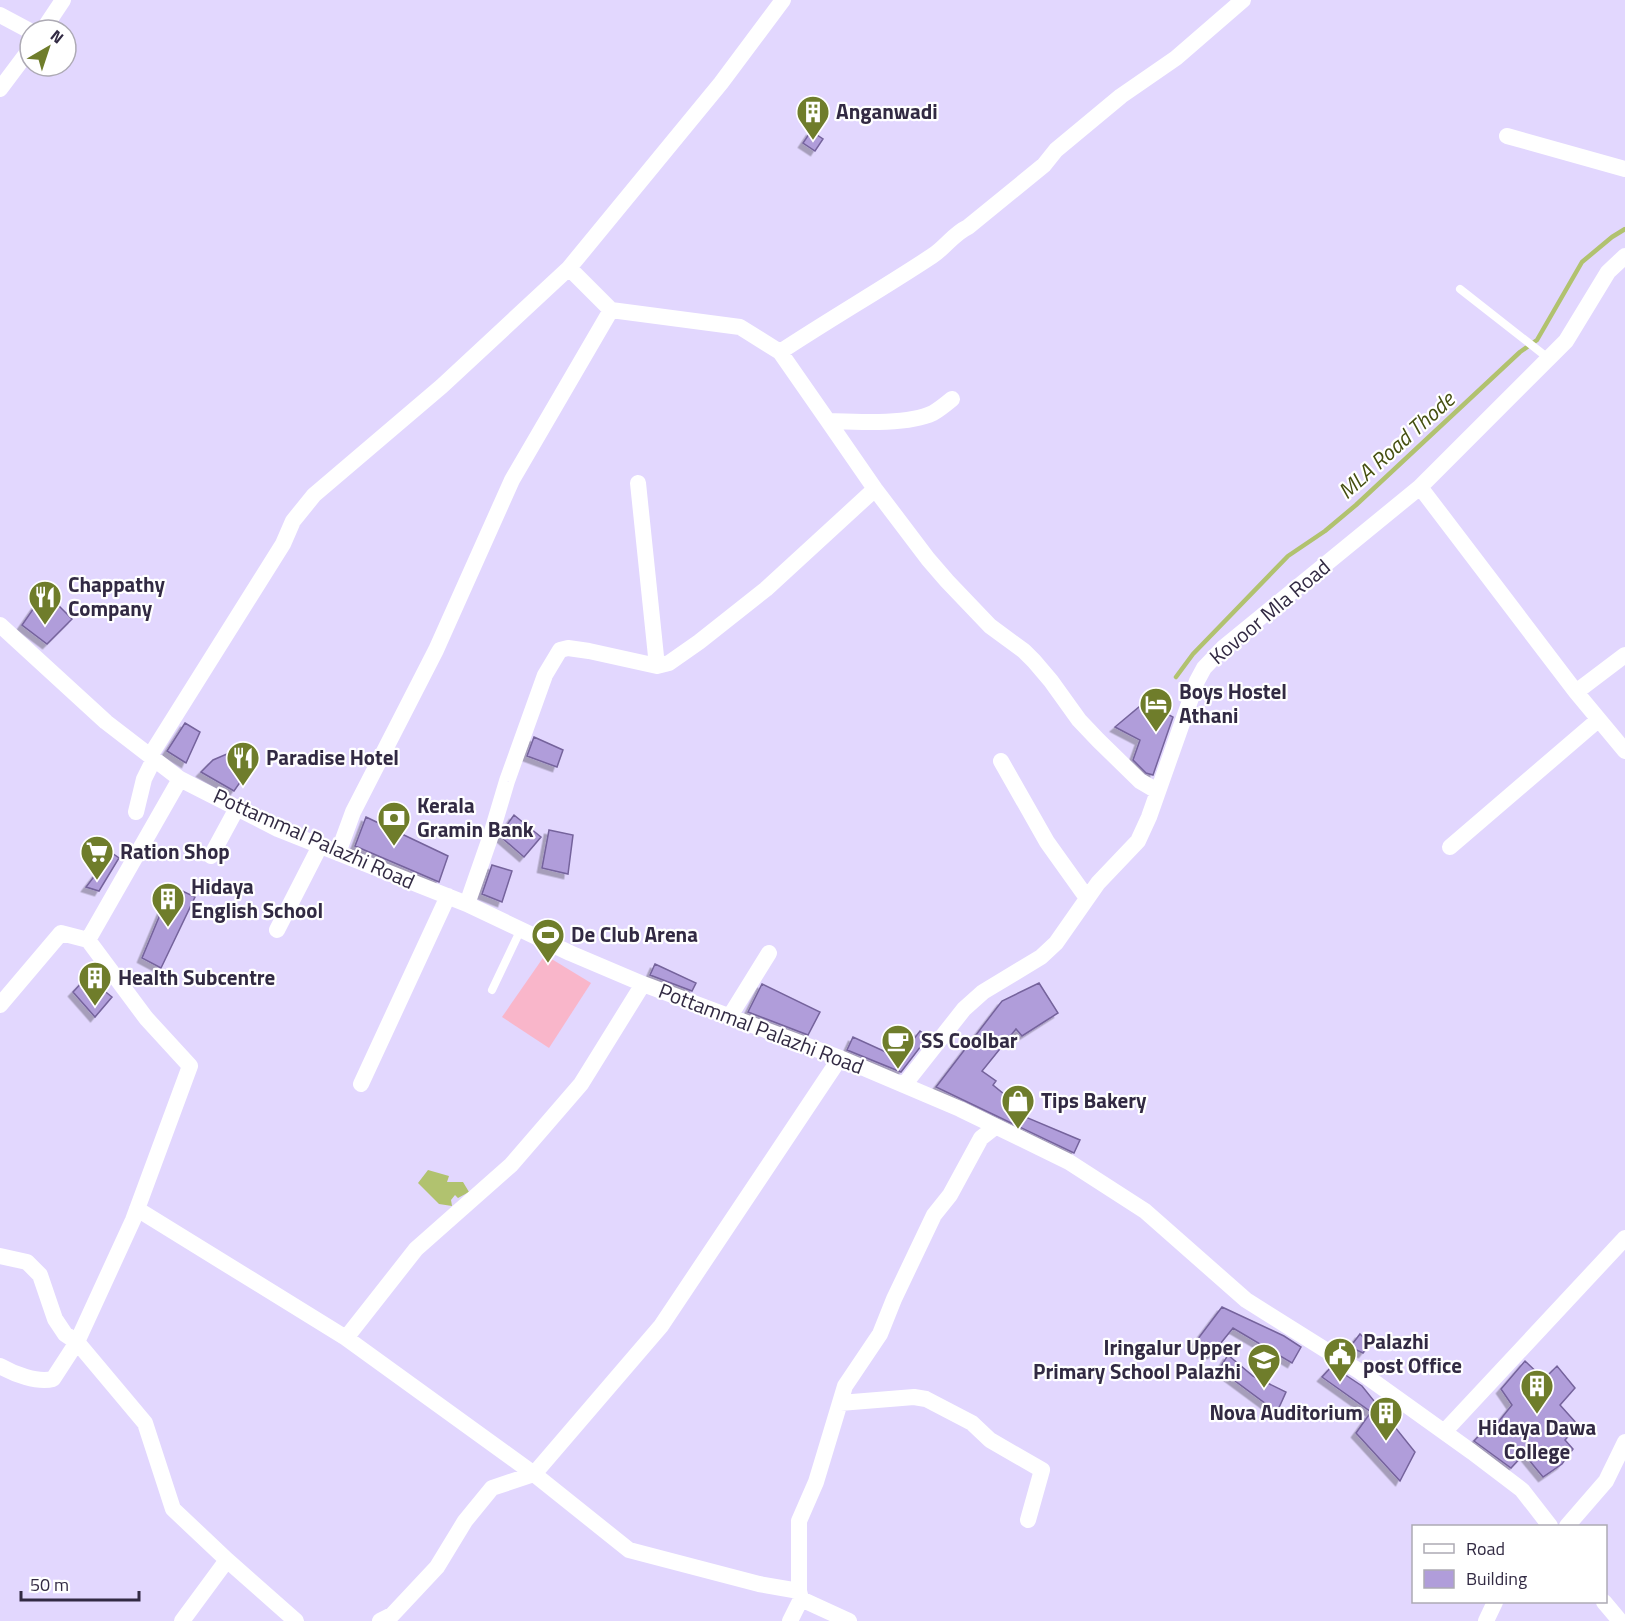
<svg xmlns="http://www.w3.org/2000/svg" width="1625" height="1621" viewBox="0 0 1625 1621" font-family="'Titillium Web',sans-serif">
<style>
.green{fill:#f9b6ca}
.water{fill:#b1c26f}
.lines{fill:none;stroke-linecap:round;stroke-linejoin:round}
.stream{stroke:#b1c26f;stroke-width:4.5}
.building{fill:#b09dda;stroke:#75639c;stroke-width:1.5;filter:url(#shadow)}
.lane{stroke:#fff;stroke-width:8}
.street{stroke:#fff;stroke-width:16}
.labels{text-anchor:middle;stroke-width:4.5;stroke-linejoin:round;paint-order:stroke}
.poi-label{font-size:21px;font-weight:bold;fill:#322a43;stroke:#fff;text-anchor:start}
.street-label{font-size:21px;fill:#322a43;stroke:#fff}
.water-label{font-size:22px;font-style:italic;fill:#454f11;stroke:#fff}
</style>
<defs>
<filter id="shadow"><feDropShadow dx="-4.5" dy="4.5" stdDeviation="0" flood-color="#0004"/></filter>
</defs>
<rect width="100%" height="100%" fill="#e2d7fe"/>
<path class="green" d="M545,955l46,28 -42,65 -47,-31z"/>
<path class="water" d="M428,1170l21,6 -2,6h16l6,10 -11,6 -3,-3 -4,5 1,6 -13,-2 -21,-21z"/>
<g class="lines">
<path class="stream" d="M1176,677l17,-23 95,-98 37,-25 31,-26 164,-153 17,-12 45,-78 30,-25 13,-8"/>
</g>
<path class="building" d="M811,131l12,8 -8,12 -12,-8z
M45,592l27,27 -25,25 -25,-19z
M1145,702l28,15 -20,58 -7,-2 -13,-13 7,-20 -25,-13z
M185,723l15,9 -14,31 -19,-12z
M534,737l29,13 -6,17 -30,-11z
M229,753l21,15 -16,23 -33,-19 12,-12z
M514,815l27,22 -17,20 -23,-20 3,-8z
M366,817l82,39 -9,26 -84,-36z
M549,830l24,5 -5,39 -26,-6z
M112,853l7,5 -20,33 -13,-4z
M492,865l20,6 -10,31 -20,-8z
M172,886l23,11 -34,71 -19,-10z
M655,964l41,19 -4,8 -42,-16z
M87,977l25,20 -17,20 -22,-25z
M1039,983l19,30 -36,23 -6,-7 -34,42 14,10 -3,4 22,18 -6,7 71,30 -6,13 -138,-66 66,-86z
M762,984l58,28 -12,23 -60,-23z
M920,1031l8,6 -27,35 -54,-22 6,-13 46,21z
M1222,1307l62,29 17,11 -9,16 -59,-35 -21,26 -18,-10z
M1360,1334l10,10 -7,9 -13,-6z
M1228,1355l25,21 33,16 -9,20 -58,-43z
M1525,1361l19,18 13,-13 18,22 -15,17 18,20 -13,15 8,9 -11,15 -19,13 -19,-23 -13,14 -37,-27 12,-13 5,3 21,-26 -11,-16z
M1332,1366l30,20 53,66 -15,29 -44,-48 15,-21 -49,-35z"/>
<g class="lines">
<path class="lane" d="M1460,289l88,69
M492,990l29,-61"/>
<path class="street" d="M0,15l30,16
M43,30l20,-30
M0,89l30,-40
M1507,136l118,33
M611,310l129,17 40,25
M952,399c-6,5 -12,10 -19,14 -25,12 -76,9 -105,8l47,68 53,70 19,22 43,45 34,25 10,10 17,20 28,39 19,20 42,41 17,10
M828,421l-48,-69c50,-33 102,-63 152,-96 14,-9 21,-22 36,-29l76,-62 12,-15 65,-54 55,-38 67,-58
M638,483l19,183
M1420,487l156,205 49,59
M0,625l106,97 74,57 98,50 189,75 103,49 73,31 197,74 120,51 109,53 76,49 101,89 113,71 113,81 50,38 28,36
M1576,692l49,-37
M150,756l133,-212 10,-23 21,-26 128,-109 127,-118 152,-185 62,-83
M1001,761l46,81 40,56
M180,779l-92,161 58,78 44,48 -57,154 -56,122 68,81 28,86 54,51 -45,61
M136,812l8,-33 10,-20
M1450,847l148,-127
M338,853l15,-41 83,-162 76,-170 99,-170 -42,-42
M211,856l26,-48
M467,904l23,-66 17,-57 38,-106 15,-25 8,-2 21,3 68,15 12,-3 30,-21 67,-53 109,-100
M277,930l43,-84
M0,1005l61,-72 27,7
M730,1016l39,-63
M361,1084l87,-188
M904,1085l60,-76 19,-17 58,-35 15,-14 42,-60 40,-42 11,-24 48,-136 7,-13 19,-20 197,-161 146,-146 42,-69 17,-16
M137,1209l209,129 70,-89 95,-84 70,-81 62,-100
M0,1256l27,6 13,13 15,44 10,15 12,8 -24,37c-16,4 -39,-5 -53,-13
M346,1338l188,136 -42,14 -27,33 -28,46 -45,48 -12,6
M840,1403l74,-6 12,2 46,24 18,17 52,30 -14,50
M1444,1432l181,-194
M1567,1526l39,-45 19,-39
M227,1560l69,61
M799,1591l-40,-7 -130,-34 -95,-76 127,-148 179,-268
M801,1599l48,22
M1604,1602l16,19
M790,1621l11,-22 -2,-8v-70l17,-39 29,-96 35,-52 14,-35 40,-84 16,-20 31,-57 14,-11
M1486,1621l9,-19"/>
</g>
<defs>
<g id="building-pin" transform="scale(1.725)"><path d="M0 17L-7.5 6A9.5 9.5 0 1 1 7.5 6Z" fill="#6f7d2b" stroke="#fff"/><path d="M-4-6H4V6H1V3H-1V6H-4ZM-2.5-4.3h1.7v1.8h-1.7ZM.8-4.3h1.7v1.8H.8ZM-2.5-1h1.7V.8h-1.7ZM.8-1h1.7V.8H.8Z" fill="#fff"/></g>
<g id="restaurant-pin" transform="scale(1.725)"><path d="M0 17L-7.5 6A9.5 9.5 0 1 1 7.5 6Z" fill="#6f7d2b" stroke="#fff"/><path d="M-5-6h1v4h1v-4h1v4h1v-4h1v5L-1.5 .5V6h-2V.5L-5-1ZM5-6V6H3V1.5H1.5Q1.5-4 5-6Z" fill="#fff"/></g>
<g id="hotel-pin" transform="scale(1.725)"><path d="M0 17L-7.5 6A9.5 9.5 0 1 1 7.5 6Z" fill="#6f7d2b" stroke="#fff"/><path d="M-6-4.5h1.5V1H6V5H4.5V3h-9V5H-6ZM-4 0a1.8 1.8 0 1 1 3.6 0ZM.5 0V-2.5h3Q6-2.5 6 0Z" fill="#fff"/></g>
<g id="bank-pin" transform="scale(1.725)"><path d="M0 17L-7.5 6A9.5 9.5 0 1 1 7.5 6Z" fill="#6f7d2b" stroke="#fff"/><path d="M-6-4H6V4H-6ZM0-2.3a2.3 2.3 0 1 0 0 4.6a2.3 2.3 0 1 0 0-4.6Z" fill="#fff"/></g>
<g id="supermarket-pin" transform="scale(1.725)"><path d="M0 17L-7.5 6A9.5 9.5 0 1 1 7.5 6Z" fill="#6f7d2b" stroke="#fff"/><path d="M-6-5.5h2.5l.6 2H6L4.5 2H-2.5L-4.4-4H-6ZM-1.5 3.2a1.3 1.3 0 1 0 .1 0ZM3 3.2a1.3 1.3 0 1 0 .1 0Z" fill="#fff"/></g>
<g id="stadium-pin" transform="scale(1.725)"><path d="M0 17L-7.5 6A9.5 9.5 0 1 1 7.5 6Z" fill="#6f7d2b" stroke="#fff"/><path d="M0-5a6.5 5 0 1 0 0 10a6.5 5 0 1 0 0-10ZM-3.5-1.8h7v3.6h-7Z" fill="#fff"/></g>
<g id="cafe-pin" transform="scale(1.725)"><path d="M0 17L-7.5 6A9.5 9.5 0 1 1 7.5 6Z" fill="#6f7d2b" stroke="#fff"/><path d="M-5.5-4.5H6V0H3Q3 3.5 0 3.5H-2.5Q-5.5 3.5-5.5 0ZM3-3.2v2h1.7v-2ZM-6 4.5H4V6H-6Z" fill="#fff"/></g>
<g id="shop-pin" transform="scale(1.725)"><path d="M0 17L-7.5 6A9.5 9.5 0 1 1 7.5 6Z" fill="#6f7d2b" stroke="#fff"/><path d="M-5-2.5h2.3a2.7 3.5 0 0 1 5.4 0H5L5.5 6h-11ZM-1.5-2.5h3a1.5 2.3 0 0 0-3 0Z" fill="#fff"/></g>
<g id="civic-pin" transform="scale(1.725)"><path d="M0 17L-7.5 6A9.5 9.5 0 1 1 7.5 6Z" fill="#6f7d2b" stroke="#fff"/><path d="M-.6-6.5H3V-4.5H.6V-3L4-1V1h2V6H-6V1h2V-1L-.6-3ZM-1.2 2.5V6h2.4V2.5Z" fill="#fff"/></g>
<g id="school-pin" transform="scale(1.725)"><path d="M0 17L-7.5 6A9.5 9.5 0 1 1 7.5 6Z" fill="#6f7d2b" stroke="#fff"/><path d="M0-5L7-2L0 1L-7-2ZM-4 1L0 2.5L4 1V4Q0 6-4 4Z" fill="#fff"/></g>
</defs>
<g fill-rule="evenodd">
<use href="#building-pin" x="813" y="112"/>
<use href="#restaurant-pin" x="45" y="597"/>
<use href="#hotel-pin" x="1156" y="704"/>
<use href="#restaurant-pin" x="243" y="758"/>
<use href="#bank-pin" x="394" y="818"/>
<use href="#supermarket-pin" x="97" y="852"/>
<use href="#building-pin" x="168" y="899"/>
<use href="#stadium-pin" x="548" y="935"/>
<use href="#building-pin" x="95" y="978"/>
<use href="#cafe-pin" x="898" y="1041"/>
<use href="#shop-pin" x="1018" y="1101"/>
<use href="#civic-pin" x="1340" y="1354"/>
<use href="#school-pin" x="1264" y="1360"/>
<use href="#building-pin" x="1537" y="1386"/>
<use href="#building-pin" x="1386" y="1413"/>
</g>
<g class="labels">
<g class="poi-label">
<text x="836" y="119">Anganwadi</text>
<text x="68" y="592">Chappathy<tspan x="68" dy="24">Company</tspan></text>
<text x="1179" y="699">Boys Hostel<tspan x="1179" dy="24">Athani</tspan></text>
<text x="266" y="765">Paradise Hotel</text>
<text x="417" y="813">Kerala<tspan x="417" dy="24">Gramin Bank</tspan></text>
<text x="120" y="859">Ration Shop</text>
<text x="191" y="894">Hidaya<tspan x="191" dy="24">English School</tspan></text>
<text x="571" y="942">De Club Arena</text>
<text x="118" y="985">Health Subcentre</text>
<text x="921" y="1048">SS Coolbar</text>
<text x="1041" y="1108">Tips Bakery</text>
<text x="1363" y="1349">Palazhi<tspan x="1363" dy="24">post Office</tspan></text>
<text x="1241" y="1355" text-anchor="end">Iringalur Upper<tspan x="1241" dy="24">Primary School Palazhi</tspan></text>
<text x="1363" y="1420" text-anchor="end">Nova Auditorium</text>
<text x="1537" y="1435" text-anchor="middle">Hidaya Dawa<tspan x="1537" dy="24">College</tspan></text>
</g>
<g class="street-label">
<text transform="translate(1270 612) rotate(-40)" y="7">Kovoor Mla Road</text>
<text transform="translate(314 839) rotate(24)" y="7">Pottammal Palazhi Road</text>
<text transform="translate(761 1029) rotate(21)" y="7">Pottammal Palazhi Road</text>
</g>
<g class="water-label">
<text transform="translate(1396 445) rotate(-42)" y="8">MLA Road Thode</text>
</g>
</g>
<rect x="1412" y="1525" width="195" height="78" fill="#ffffff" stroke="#adaab4" stroke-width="1.5"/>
<rect x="1424" y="1544" width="30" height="9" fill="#ffffff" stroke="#adaab4" stroke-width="1.5"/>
<text x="1466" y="1555" font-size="18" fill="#322a43">Road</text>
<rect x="1424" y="1570" width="30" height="18" fill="#b09dda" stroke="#adaab4" stroke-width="1.5"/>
<text x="1466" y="1585" font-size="18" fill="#322a43">Building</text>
<g transform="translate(48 48) rotate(39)"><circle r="28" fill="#ffffff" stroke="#adaab4" stroke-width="1.5"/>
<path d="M0-4.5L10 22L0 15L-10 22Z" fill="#6f7d2b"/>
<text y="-9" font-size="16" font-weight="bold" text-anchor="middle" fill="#322a43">N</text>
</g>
<path d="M21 1591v9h118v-9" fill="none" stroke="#322a43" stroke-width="3"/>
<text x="30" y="1591" font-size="18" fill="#322a43" stroke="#ffffff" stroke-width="4.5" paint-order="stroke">50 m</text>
</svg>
